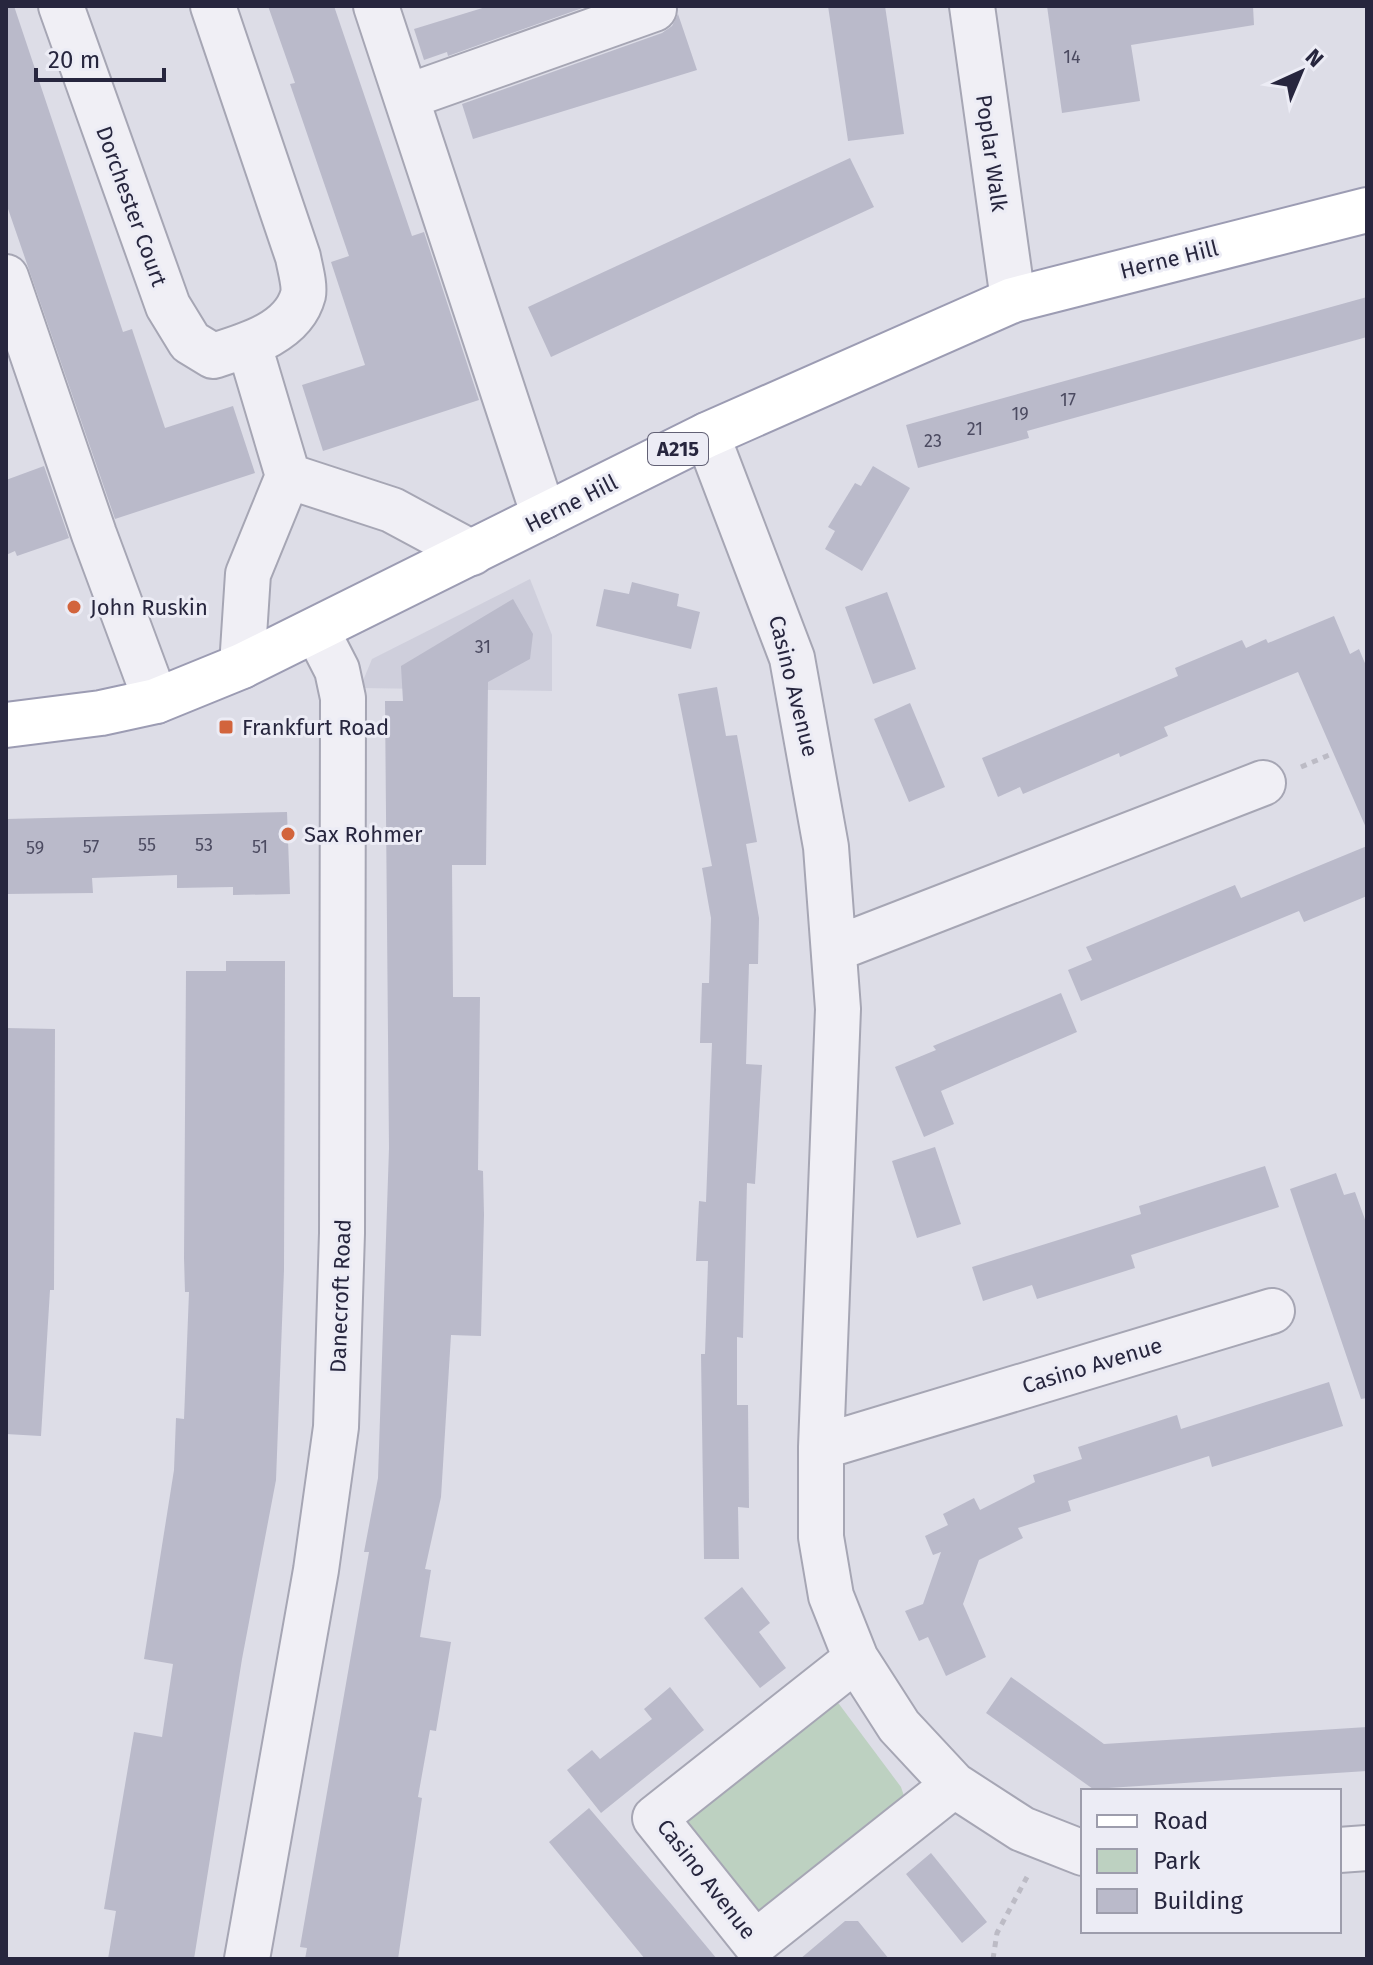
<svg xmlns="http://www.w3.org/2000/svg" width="1373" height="1965" viewBox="0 0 1373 1965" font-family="'Fira Sans',sans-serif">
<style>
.built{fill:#cfcfdc}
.green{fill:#bdd1c1}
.building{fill:#babaca}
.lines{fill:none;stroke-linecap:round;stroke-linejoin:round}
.minor-casing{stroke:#a6a6b4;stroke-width:48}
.major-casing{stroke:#9c9cb3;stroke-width:48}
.path{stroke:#bcbbc5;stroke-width:5;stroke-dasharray:6 6;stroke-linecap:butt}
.minor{stroke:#f0eff5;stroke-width:44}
.major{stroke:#fff;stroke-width:44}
.poi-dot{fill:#d2643c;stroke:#ececf5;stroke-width:3}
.labels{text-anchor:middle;stroke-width:6;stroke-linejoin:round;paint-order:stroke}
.number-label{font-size:18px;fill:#4c4b61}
.shield{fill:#ececf5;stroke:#626175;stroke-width:2}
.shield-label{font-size:20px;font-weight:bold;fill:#27263e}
.street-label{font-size:22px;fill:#27263e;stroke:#ececf5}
.poi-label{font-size:22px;fill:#27263e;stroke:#ececf5;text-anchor:start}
</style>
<rect width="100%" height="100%" fill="#dddde7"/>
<path class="built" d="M530,579l22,56v56l-192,-3 12,-29z"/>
<path class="green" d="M829,1697l10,7 62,83 4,12 -148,126 -86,-107z"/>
<path class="building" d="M6,6h8l109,326 9,-3 33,99 68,-22 22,67 -140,46 -109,-316z
M268,6h66l78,230 12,-4 55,168 -156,51 -21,-66 63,-20 -34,-103 18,-6 -59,-172 5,-1z
M489,6h99l-140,50 -1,-4 -23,8 -10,-31z
M828,6h57l19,128 -56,7z
M1047,6h206l1,19 -123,20 9,56 -78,12z
M678,14l19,56 -224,69 -11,-35 200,-71 10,-7z
M850,158l24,49 -323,150 -23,-50z
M1367,297v40l-340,94 2,7 -111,30 -12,-43z
M44,466l25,72 -52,18 -2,-5 -9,4v-75z
M873,466l37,22 -48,83 -37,-22 10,-18 -7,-4 27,-44 6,3z
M632,582l47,12 -2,12 23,6 -9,37 -95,-23 8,-37 25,5z
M887,592l29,77 -43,15 -28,-77z
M513,599l20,35 -3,25 -42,23 -2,183h-34l1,132h27l-2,173 5,1 1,44 -3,121 -30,-1 -10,162 -16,72 6,1 -11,67 31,5 -15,89 -6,-1 -12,67 4,1 -24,161h-93l2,-11 -7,-1 69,-395h-5l14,-74 11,-330 -4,-447h18l-2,-35z
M1334,616l16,38 9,-5 8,19v162l-69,-158 -134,55 4,9 -48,21 -1,-4 -96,41 -3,-7 -22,10 -16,-39 196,-82 -3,-8 67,-28 4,8 20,-9 2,4z
M717,687l9,49 11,-1 20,107 -11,2 13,74 -1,46h-9l-3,100 16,1 -7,119 -8,-1 -4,155 -6,-1v68h11l1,103 -11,-1 1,52h-35l-3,-205h4l3,-93h-12l3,-60 7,1 6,-159h-12l2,-60h7l2,-65 -9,-50 10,-2 -34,-172z
M910,703l35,84 -36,15 -35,-83z
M287,812l3,82 -57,1v-8l-56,1v-13l-85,3 1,15 -87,1v-75z
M1367,846v50l-63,26 -5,-11 -218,90 -13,-31 24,-10 -6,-13 149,-62 6,13z
M226,961h59l-1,309 -8,210 -34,179 -48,300h-86l8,-48 -12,-2 30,-177 28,5 11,-73 -29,-5 30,-189 2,-52 8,1 5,-127h-4l-1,-34 2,-287h40z
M1061,993l16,39 -136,59 13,33 -30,13 -29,-70 41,-17 -3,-4z
M6,1028l49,1 -1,261h-4l-9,146 -35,-2z
M935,1147l26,77 -44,14 -25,-77z
M1265,1166l14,41 -148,48 4,13 -98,31 -5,-14 -49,16 -11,-34 169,-53 -2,-8z
M1336,1173l8,22 11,-3 12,33v173l-6,1 -71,-210z
M1329,1382l14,44 -131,41 -3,-11 -141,45 3,10 -53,17 5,10 -44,22 -16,44 23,53 -40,19 -18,-39 -9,4 -14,-30 18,-7 18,-52 -8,3 -8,-19 23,-11 -5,-11 31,-16 6,12 55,-28 -2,-7 49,-16 -4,-12 99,-32 4,14z
M742,1587l28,36 -11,9 27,36 -26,20 -56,-70z
M1011,1677l93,67 263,-17v44l-274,18 -107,-76z
M670,1687l34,43 -103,83 -34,-43 25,-20 8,9 52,-40 -8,-10z
M589,1808l83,97 45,54h-72l-96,-117z
M931,1853l56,69 -25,21 -56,-69z
M845,1921h13l31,38h-89z"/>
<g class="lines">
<g class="minor-casing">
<path id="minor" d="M61,6l107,300 22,36 23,14c32,-10 80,-23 90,-61 2,-10 -3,-27 -5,-38l-85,-251
M376,6l168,510
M972,6l41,294
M406,97l248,-88
M6,277l88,257 62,167
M707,435l85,223 34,189 12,162 -17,438v90l10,59 25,63 43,67 55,59 68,44 61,24
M288,476l104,34 80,43
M242,666l6,-92 40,-98 -39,-131
M835,949l428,-166
M821,1447l451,-136
M856,1659l-201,159 100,125 199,-158
M1339,1850l28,-2
M247,1959l69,-389 20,-143 6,-194 1,-535 -6,-28 -20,-39"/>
</g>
<g class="major-casing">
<path id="major" d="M6,725l95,-12 55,-12 86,-35 465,-231 306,-135 354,-90"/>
</g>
<path class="path" d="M1301,767l33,-14
M993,1959l4,-26 30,-56"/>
<use href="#minor" class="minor"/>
<use href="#major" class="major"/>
</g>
<g class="poi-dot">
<circle cx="74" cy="607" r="8"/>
<rect x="218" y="719" width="16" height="16" rx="4"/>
<circle cx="288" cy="834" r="8"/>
</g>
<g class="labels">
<g class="number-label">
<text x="1072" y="63">14</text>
<text x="1068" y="406">17</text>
<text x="1020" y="420">19</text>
<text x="975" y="435">21</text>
<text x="933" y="447">23</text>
<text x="483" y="653">31</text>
<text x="147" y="851">55</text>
<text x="204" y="851">53</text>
<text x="91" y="853">57</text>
<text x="260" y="853">51</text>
<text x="35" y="854">59</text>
</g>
<rect class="shield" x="648" y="433" width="60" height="32" rx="6"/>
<g class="shield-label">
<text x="678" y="456">A215</text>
</g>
<g class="street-label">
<text transform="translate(992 153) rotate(82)" y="8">Poplar Walk</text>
<text transform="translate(132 206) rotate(70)" y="8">Dorchester Court</text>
<text transform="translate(1169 259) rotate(-14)" y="8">Herne Hill</text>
<text transform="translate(571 503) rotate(-27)" y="8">Herne Hill</text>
<text transform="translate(794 686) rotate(76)" y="8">Casino Avenue</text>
<text transform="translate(340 1296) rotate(-88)" y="8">Danecroft Road</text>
<text transform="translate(1092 1365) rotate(-17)" y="8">Casino Avenue</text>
<text transform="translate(707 1879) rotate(52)" y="8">Casino Avenue</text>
</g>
<g class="poi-label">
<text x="90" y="615">John Ruskin</text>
<text x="242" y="735">Frankfurt Road</text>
<text x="304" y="842">Sax Rohmer</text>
</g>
</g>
<rect width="1373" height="1965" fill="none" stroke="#27263e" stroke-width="16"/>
<rect x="1081" y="1789" width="260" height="144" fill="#ececf5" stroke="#9d9dac" stroke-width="2"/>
<rect x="1097" y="1815" width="40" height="12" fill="#ffffff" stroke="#9d9dac" stroke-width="2"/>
<text x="1153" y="1829" font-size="24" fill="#27263e">Road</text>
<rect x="1097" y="1849" width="40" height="24" fill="#bdd1c1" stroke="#9d9dac" stroke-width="2"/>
<text x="1153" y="1869" font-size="24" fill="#27263e">Park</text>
<rect x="1097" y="1889" width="40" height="24" fill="#babaca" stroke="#9d9dac" stroke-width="2"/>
<text x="1153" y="1909" font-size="24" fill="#27263e">Building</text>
<g transform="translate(1301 72) rotate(44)" stroke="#ececf5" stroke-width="6" paint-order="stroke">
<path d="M0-6L14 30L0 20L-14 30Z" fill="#27263e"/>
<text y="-12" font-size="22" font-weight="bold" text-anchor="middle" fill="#27263e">N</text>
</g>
<path d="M36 68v12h128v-12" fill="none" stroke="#27263e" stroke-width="4"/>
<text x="48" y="68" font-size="24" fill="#27263e" stroke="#ececf5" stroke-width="6" paint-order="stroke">20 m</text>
</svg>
